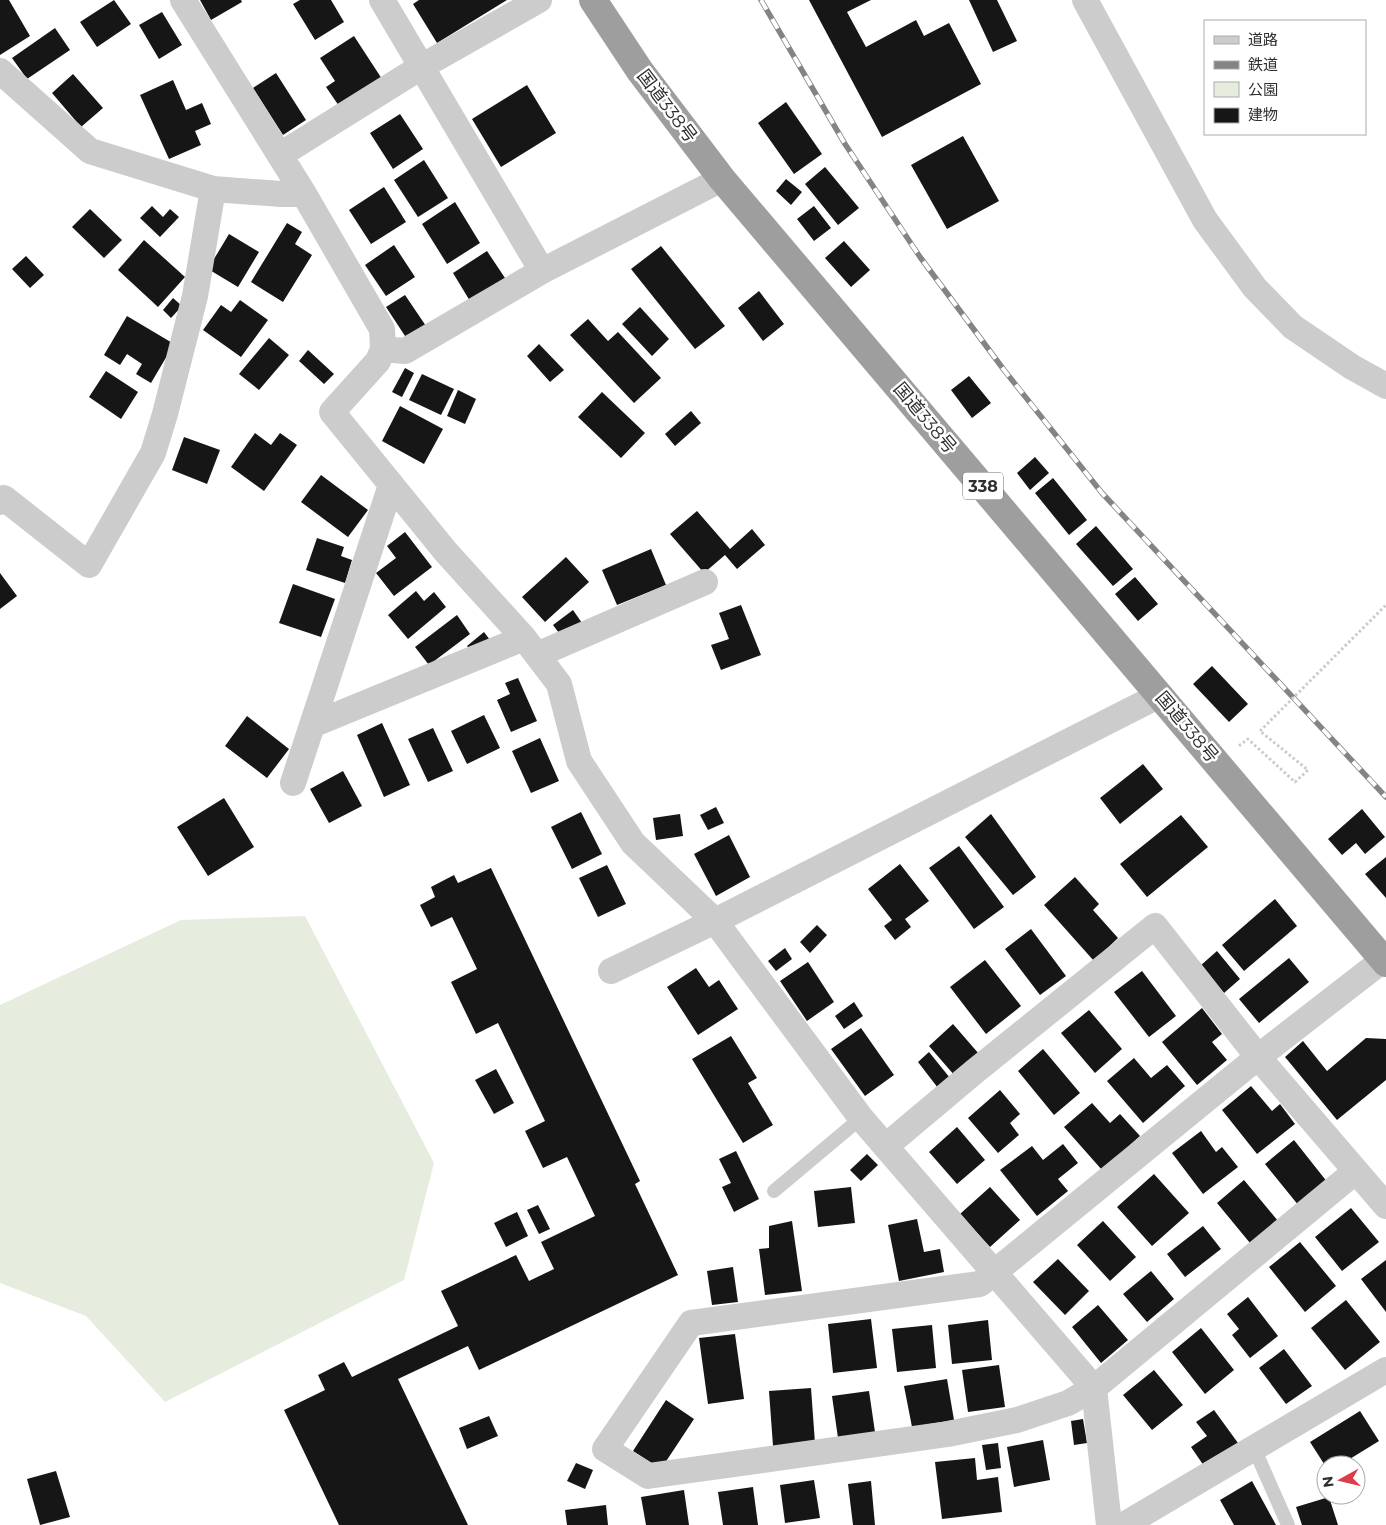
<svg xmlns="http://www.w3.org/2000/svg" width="1386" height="1525" viewBox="0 0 1386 1525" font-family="Montserrat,'Noto Sans JP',sans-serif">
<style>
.green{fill:#e6ecde}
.building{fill:#161616}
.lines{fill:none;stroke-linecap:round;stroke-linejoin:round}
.path{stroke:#ccc;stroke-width:3;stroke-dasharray:2.5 2.5;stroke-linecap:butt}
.service{stroke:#ccc;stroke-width:14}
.minor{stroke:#ccc;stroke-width:26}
.trunk{stroke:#9e9e9e;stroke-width:28}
.rail-casing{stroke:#848484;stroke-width:5.5}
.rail{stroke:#fff;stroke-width:4;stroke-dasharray:11;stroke-linecap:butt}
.path-bridge{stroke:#ccc;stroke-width:3;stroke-dasharray:2.5 2.5;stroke-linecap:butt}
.labels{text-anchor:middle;stroke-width:5;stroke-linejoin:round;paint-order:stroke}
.shield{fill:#fff;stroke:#6d6d6d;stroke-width:1}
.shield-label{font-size:16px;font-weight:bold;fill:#2f2f2f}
.street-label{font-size:18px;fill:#2f2f2f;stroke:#fff}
</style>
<rect width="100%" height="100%" fill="#fff"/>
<path class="green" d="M305,916l129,247 -30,117 -239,122 -79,-86 -86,-33v-278l181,-85z"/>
<path class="building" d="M0,0h9l21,36 -30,19z
M114,0l17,24 -34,23 -17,-25z
M200,0h41l1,2 -31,18z
M300,0h31l13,22 -29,18 -22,-36z
M419,0h88l-70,43 -24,-39z
M809,0h62l-24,12 19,35 50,-27 8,16 25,-13 32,61 -99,53z
M969,0h28l20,41 -24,11z
M162,12l20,33 -23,14 -20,-34z
M55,28l15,22 -43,29 -15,-21z
M354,36l28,43 -43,27 -13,-19 9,-6 -15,-23z
M276,73l30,47 -23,15 -30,-47z
M73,74l30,34 -22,19 -29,-34z
M173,80l13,30 16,-7 9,21 -16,7 6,14 -32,14 -29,-64z
M527,85l29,48 -55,34 -29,-48z
M786,102l36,52 -28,20 -36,-51z
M400,114l23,35 -30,20 -23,-36z
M963,136l36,65 -52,28 -36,-64z
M424,160l24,38 -30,19 -24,-37z
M825,167l34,41 -21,17 -33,-41z
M786,179l16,13 -11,13 -15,-14z
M384,187l22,35 -35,22 -22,-34z
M455,202l25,41 -33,21 -25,-40z
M152,206l11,11 7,-8 9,8 -19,20 -20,-19z
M814,206l17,22 -17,13 -17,-22z
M90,209l32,31 -18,18 -32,-31z
M287,223l15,9 -7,12 17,11 -29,47 -32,-20z
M229,234l30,18 -21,35 -30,-18z
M144,240l41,37 -27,30 -40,-37z
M844,241l26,29 -19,17 -26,-29z
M394,245l21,32 -29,19 -21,-31z
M661,246l64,80 -30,23 -64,-80z
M487,251l18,27 -35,23 -17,-28z
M26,256l18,19 -14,13 -18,-19z
M759,291l25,33 -21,17 -25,-33z
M405,295l21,31 -19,13 -21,-32z
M173,298l9,8 -11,12 -8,-8z
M240,300l28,20 -27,37 -38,-27 18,-25 10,7z
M640,307l29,32 -17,17 -30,-32z
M127,316l47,28 -23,39 -15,-9 6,-10 -15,-10 -7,11 -16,-10z
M588,319l20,22 10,-9 43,46 -27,25 -64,-68z
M269,338l20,17 -30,35 -20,-16z
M539,344l25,26 -14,12 -23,-26z
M308,350l26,24 -10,10 -25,-23z
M405,368l9,5 -12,24 -10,-5z
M106,371l32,21 -17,27 -32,-22z
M422,374l32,15 -13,26 -32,-15z
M969,376l22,27 -19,15 -21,-28z
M458,390l18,9 -11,25 -18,-8z
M602,392l43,41 -24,25 -43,-41z
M400,406l43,23 -19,35 -42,-23z
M691,411l10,12 -26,23 -10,-12z
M255,433l16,12 9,-12 17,12 -33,46 -33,-24z
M184,437l36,13 -13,34 -35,-14z
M1035,457l14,16 -19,17 -13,-17z
M321,475l47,35 -20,27 -47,-35z
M1053,478l34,42 -18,15 -34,-42z
M697,511l33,38 22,-20 13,16 -28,24 -12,-14 -21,18 -34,-39z
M1096,526l37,43 -20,17 -37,-42z
M405,532l27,35 -38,29 -18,-23 20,-15 -9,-12z
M317,538l27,9 -3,9 11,4 -7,23 -39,-13z
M651,549l15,36 -49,20 -15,-35z
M566,557l23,25 -44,40 -23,-25z
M0,573l17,23 -17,13z
M1135,577l23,27 -20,17 -23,-27z
M293,584l42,15 -14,38 -42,-14z
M416,591l8,10 10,-9 12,15 -38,32 -20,-24z
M741,605l20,50 -40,15 -10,-25 18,-6 -10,-26z
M573,610l9,13 -20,14 -9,-12z
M457,615l13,19 -41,31 -14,-18z
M484,632l6,8 -17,14 -6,-8z
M1212,666l36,38 -19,18 -36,-38z
M518,678l19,43 -26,11 -14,-32 13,-6 -5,-11z
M484,715l16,33 -33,16 -16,-33z
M247,716l42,33 -22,29 -42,-32z
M382,723l28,62 -26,12 -27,-62z
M433,728l20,43 -25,11 -20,-43z
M540,738l19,43 -28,12 -19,-42z
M1143,764l20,25 -43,35 -20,-26z
M343,771l19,35 -33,17 -19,-34z
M224,798l30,49 -46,29 -31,-49z
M716,807l8,16 -16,7 -8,-15z
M1362,809l23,28 -20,17 -9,-11 -14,12 -14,-16z
M581,812l21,42 -30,15 -21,-42z
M680,814l3,22 -27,4 -3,-22z
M991,814l45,63 -23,18 -48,-58z
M1181,815l27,32 -61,50 -27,-33z
M729,835l21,42 -34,19 -22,-42z
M959,846l45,61 -30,22 -45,-61z
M1386,857v41l-21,-24z
M900,864l29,37 -24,18 6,8 -16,13 -11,-14 8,-6 -24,-31z
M607,865l19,39 -28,13 -19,-39z
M491,868l149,313 -5,3 43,91 -199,95 -11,-24 -70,33 70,146h-129l-55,-115 41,-20 -7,-15 26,-13 8,15 106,-51 -17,-35 75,-36 13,26 25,-12 -13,-27 54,-26 -28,-59 -24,11 -18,-37 20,-10 -47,-98 -22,11 -25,-52 26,-13 -25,-52 -21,10 -11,-22 15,-8 -4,-10 23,-12 4,8z
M1075,877l24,27 -6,6 25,28 -24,23 -50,-56z
M1275,899l22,27 -53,45 -22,-26z
M817,925l10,10 -17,18 -10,-11z
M1031,929l35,47 -26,19 -35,-46z
M785,948l7,11 -16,12 -8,-10z
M1217,951l23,28 -16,14 -24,-27z
M1289,958l20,24 -50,41 -20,-24z
M985,960l36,46 -35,28 -36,-47z
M808,962l26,40 -27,19 -27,-40z
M696,968l13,19 10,-7 19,29 -40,26 -31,-48z
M1142,971l34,45 -27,21 -35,-45z
M854,1002l9,14 -19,13 -9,-13z
M1202,1008l20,26 -10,8 15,18 -30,25 -35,-43z
M1089,1010l33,39 -27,24 -34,-40z
M953,1024l26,30 -24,22 -26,-30z
M861,1028l33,47 -29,21 -34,-47z
M731,1036l26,42 -9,5 25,42 -30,18 -51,-84z
M1366,1038l20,1v41l-49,40 -52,-63 18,-16 24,30z
M1043,1049l37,44 -26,22 -36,-44z
M929,1052l21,26 -12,10 -20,-26z
M1134,1058l17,20 16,-13 18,21 -42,37 -36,-42z
M496,1069l18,34 -20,11 -19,-34z
M1251,1086l21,25 8,-7 15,20 -38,30 -35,-44z
M1000,1090l20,24 -10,9 9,12 -21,18 -30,-35z
M1092,1103l18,20 10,-9 20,22 -38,34 -38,-43z
M957,1127l28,33 -28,24 -28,-32z
M1201,1131l15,21 6,-5 16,20 -35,27 -31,-41z
M1294,1140l34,43 -29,23 -34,-42z
M1063,1144l15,19 -20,16 10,12 -31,25 -37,-46 32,-24 11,14z
M736,1151l23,48 -25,13 -12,-25 9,-4 -12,-24z
M867,1154l11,11 -17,16 -11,-11z
M1154,1174l35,39 -37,33 -35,-39z
M1244,1180l34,41 -28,22 -33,-40z
M851,1187l4,36 -37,4 -4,-36z
M990,1187l30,33 -30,27 -30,-33z
M538,1205l12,24 -11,5 -12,-24z
M1351,1208l28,34 -37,29 -27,-34z
M517,1212l11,24 -22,11 -12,-24z
M917,1219l7,33 16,-3 4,23 -45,9 -11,-56z
M792,1221l10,70 -37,4 -6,-46 10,-1v-22z
M1103,1221l33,36 -26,24 -33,-36z
M1203,1226l18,23 -36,28 -18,-23z
M1300,1242l36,44 -31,26 -36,-45z
M1058,1259l31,32 -24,24 -32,-33z
M1386,1260v52l-25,-33z
M733,1267l5,35 -26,3 -5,-34z
M1151,1271l23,28 -27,23 -24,-28z
M1248,1297l30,39 -28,22 -18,-23 7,-6 -12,-15z
M1346,1300l34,42 -35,28 -34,-42z
M1098,1305l30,35 -27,23 -29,-36z
M871,1319l6,49 -44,5 -5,-49z
M988,1320l4,40 -40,4 -4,-39z
M932,1325l4,43 -39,4 -5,-43z
M1201,1328l33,42 -29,24 -33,-42z
M735,1334l9,65 -36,5 -9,-66z
M1284,1349l28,37 -26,18 -27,-36z
M999,1365l6,42 -37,5 -6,-42z
M1154,1370l29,35 -31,25 -29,-35z
M947,1379l7,41 -42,7 -8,-41z
M811,1388l4,55 -42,3 -4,-55z
M869,1391l6,41 -37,6 -6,-42z
M666,1400l28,19 -33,50 -28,-18z
M1214,1410l24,33 -34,23 -13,-19 16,-11 -11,-14z
M1360,1411l19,30 -39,24h-14v2l-16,-25z
M489,1416l9,20 -31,13 -8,-21z
M1083,1419l4,24 -13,2 -3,-24z
M1043,1440l7,40 -36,7 -7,-40z
M998,1443l3,25 -15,2 -4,-25z
M975,1458l2,22 21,-3 4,35 -60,7 -7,-57z
M576,1463l17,7 -8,19 -18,-8z
M56,1471l14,46 -30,8 -13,-46z
M814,1480l6,38 -35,5 -5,-38z
M871,1481l4,44h-22l-5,-41z
M1252,1481l24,44h-42l-14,-25z
M753,1487l5,38h-35l-5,-33z
M684,1490l5,35h-43l-5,-28z
M1329,1497l9,28h-36l-6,-18z
M606,1505l2,20h-41l-2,-15z"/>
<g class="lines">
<path class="path" d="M1239,744l1,1 8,-6 47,43 13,-12 -48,-39"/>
<path class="service" d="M774,1191l87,-73
M1254,1448l34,77"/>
<path class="minor" d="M183,0l121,194 78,135 1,20 -5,12 -46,51 114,140 78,86 35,46 20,77 54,82 82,78 146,197 233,270 15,137
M382,0l160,271
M1085,0l120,220 50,68 38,39 59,40 34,19
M0,71l90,80 123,38 68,5h23
M280,155l141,-88 118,-67
M383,349l22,2 137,-80 180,-92
M0,502l4,-4 85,67 64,-112 12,-39 30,-118 18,-107
M537,655l168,-73
M312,725l212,-87
M293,783l98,-298
M611,971l104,-50 445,-226
M886,1146l88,-74 181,-146 103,131 128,149
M1356,1171l-262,217 -26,15 -51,17 -69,14 -300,42 -43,-27 86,-126 289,-39 278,-227 125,-97
M1124,1525l262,-155"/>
<path class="trunk" d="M593,0l47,71 82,108 664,784"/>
<g class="rail-casing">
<path id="rail" d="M761,0l84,144 75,113 84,113 98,123 284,304"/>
</g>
<use href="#rail" class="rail"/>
<path class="path-bridge" d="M1260,731l126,-126"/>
</g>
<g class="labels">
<rect class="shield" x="963" y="472.5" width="40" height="27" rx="4"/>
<g class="shield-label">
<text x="983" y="492">338</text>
</g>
<g class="street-label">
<text transform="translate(667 106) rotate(53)" y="6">国道338号</text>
<text transform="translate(925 418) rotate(50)" y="6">国道338号</text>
<text transform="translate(1187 727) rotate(50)" y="6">国道338号</text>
</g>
</g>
<rect x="1204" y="20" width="162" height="115" fill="#ffffff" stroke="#acacac"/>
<rect x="1214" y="36" width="25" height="8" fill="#cccccc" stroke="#acacac"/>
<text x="1248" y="45" font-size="15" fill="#2f2f2f">道路</text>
<rect x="1214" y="61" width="25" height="8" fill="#848484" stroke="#acacac"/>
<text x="1248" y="70" font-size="15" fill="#2f2f2f">鉄道</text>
<rect x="1214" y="82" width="25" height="15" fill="#e6ecde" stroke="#acacac"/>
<text x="1248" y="95" font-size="15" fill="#2f2f2f">公園</text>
<rect x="1214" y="108" width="25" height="15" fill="#161616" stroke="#acacac"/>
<text x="1248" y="120" font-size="15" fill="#2f2f2f">建物</text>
<g transform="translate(1341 1480) rotate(262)"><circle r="24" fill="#ffffff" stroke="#acacac"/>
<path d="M0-4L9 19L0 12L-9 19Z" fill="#db3d4a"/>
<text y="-8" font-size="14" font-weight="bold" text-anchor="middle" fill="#2f2f2f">N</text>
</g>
</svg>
